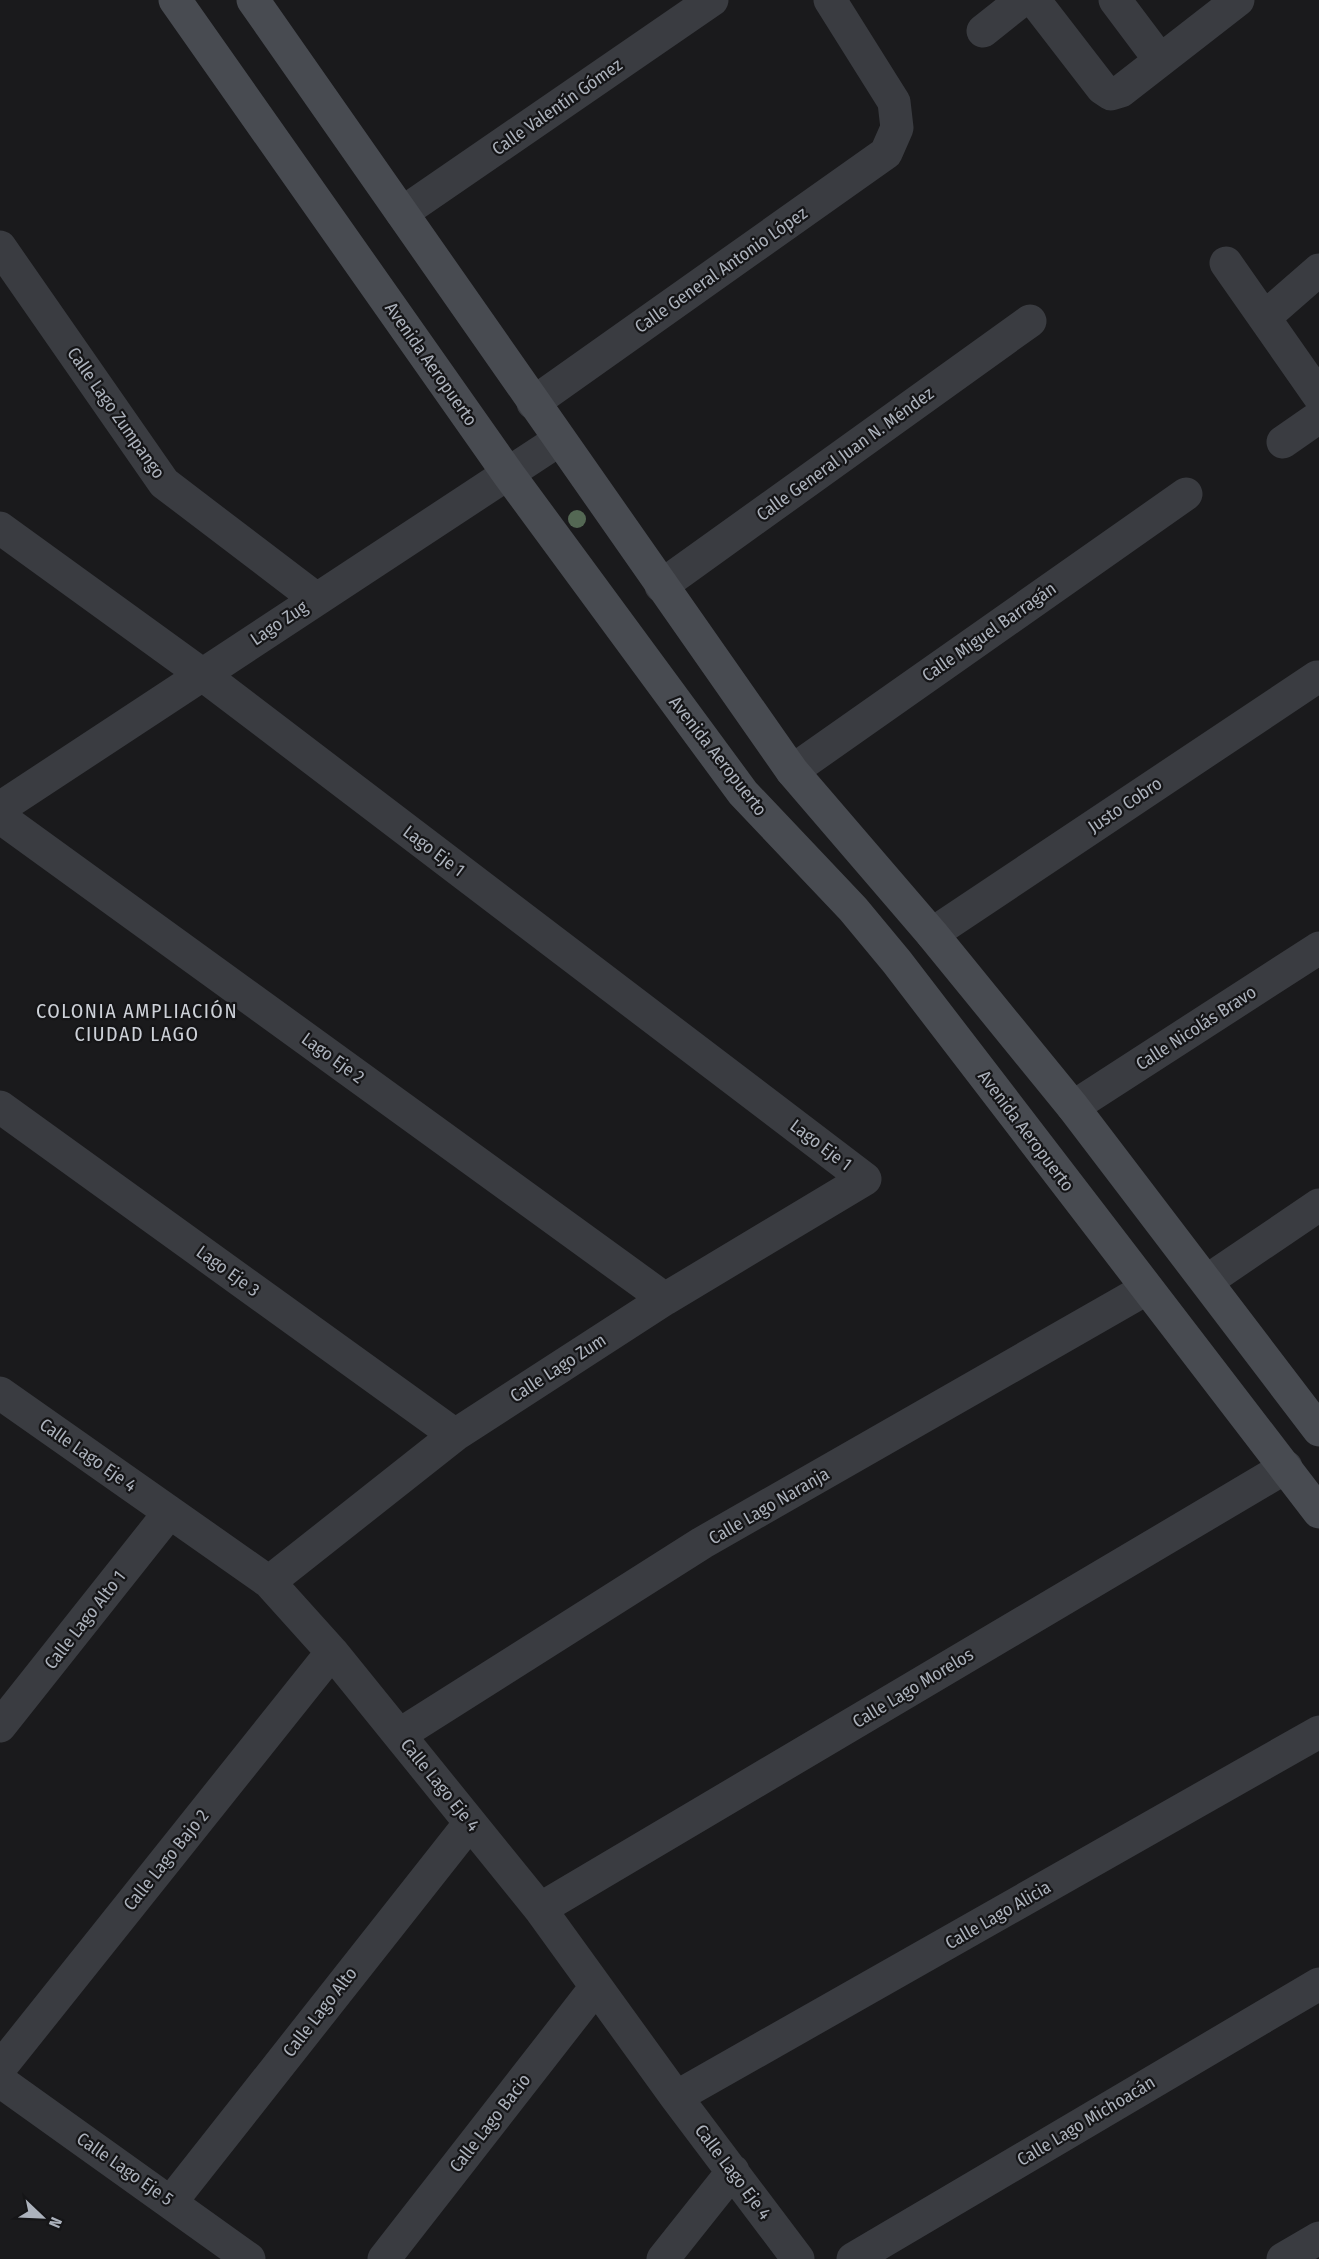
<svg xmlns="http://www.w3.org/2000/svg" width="1319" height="2259" viewBox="0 0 1319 2259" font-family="'Fira Sans Condensed',sans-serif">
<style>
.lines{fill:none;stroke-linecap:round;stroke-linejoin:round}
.street{stroke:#3a3c41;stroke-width:33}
.secondary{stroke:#484b51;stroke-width:33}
.tree{fill:#546854}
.labels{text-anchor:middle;stroke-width:4.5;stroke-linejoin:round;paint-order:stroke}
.street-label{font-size:18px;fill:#acb2bc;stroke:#151517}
.neighbourhood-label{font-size:20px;letter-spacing:1.5px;fill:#cdd1d8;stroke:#151517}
</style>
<rect width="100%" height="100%" fill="#1a1a1c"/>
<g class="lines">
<path class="street" d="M1034,0l68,88 9,6 10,-3 117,-91
M1115,0l45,60
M983,31l39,-31
M402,213l310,-213
M0,247l164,236 151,115
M1226,263l93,133
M1265,317l54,-47
M533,403l353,-250 11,-25 -3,-26 -64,-102
M1283,442l36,-25
M0,528l203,147 662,504 -200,120 -210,136 -186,147
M661,586l369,-265
M792,771l394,-277
M0,808l559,-368
M0,817l665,482
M932,934l385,-257
M0,1107l455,328
M1073,1107l246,-159
M1207,1281l112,-76
M0,1393l269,189 63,70 208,257 136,188 122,162
M0,1726l169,-213
M399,1735l303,-192 444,-254
M540,1909l746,-442
M0,2068l332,-416
M0,2081l249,178
M676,2097l643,-365
M171,2202l299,-379
M384,2259l212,-272
M663,2259l70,-88
M853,2259l466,-275
M1283,2259l36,-21"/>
<path class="secondary" d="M175,0l334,475 234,318 110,116 44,53 422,550
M253,0l539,771 140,163 141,173 246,323"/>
</g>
<circle class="tree" cx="577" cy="519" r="9"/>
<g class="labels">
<g class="street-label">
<text transform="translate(557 107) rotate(-35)" y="6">Calle Valentín Gómez</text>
<text transform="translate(721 270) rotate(-35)" y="6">Calle General Antonio López</text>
<text transform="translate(431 364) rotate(55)" y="6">Avenida Aeropuerto</text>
<text transform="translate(116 413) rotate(55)" y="6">Calle Lago Zumpango</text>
<text transform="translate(845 454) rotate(-36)" y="6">Calle General Juan N. Méndez</text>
<text transform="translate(279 623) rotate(-34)" y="6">Lago Zug</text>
<text transform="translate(989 632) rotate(-35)" y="6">Calle Miguel Barragán</text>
<text transform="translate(718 756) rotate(52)" y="6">Avenida Aeropuerto</text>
<text transform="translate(1125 805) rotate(-34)" y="6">Justo Cobro</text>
<text transform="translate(434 851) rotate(37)" y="6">Lago Eje 1</text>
<text transform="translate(1196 1028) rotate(-33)" y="6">Calle Nicolás Bravo</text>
<text transform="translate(333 1058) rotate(36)" y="6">Lago Eje 2</text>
<text transform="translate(1026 1131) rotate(53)" y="6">Avenida Aeropuerto</text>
<text transform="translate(821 1145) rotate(37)" y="6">Lago Eje 1</text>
<text transform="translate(228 1271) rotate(36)" y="6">Lago Eje 3</text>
<text transform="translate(558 1368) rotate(-33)" y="6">Calle Lago Zum</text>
<text transform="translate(88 1455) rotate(35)" y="6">Calle Lago Eje 4</text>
<text transform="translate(769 1506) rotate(-30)" y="6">Calle Lago Naranja</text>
<text transform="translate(85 1620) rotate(-52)" y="6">Calle Lago Alto 1</text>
<text transform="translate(913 1688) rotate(-31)" y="6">Calle Lago Morelos</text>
<text transform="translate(440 1785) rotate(51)" y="6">Calle Lago Eje 4</text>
<text transform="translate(166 1860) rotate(-51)" y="6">Calle Lago Bajo 2</text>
<text transform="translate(998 1915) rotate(-30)" y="6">Calle Lago Alicia</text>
<text transform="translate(320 2012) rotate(-52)" y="6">Calle Lago Alto</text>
<text transform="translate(1086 2121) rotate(-31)" y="6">Calle Lago Michoacán</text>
<text transform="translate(490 2123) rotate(-52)" y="6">Calle Lago Bacio</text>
<text transform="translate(125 2169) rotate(35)" y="6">Calle Lago Eje 5</text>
<text transform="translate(733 2172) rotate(53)" y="6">Calle Lago Eje 4</text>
</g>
<g class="neighbourhood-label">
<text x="137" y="1018">COLONIA AMPLIACIÓN<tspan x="137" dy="23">CIUDAD LAGO</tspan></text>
</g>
</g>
<g transform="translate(42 2217) rotate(113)" stroke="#151517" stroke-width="4.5" paint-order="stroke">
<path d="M0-4.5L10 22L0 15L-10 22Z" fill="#acb2bc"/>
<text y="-9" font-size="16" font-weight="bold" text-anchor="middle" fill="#acb2bc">N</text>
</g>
</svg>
